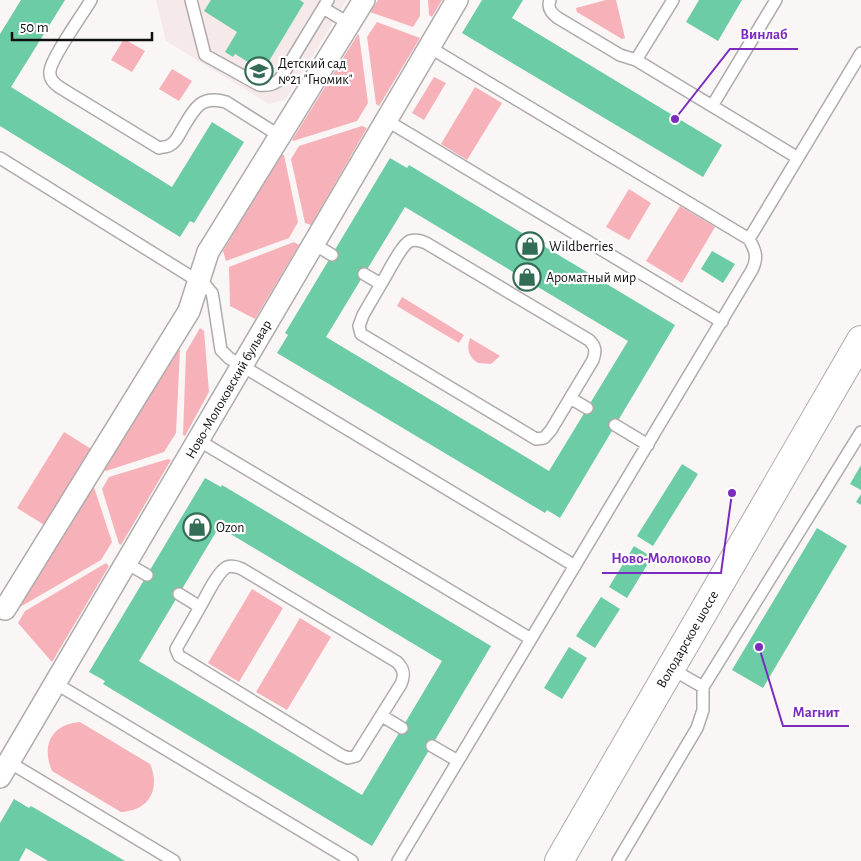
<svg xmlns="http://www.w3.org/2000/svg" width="861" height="861" viewBox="0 0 861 861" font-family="'Alegreya Sans',sans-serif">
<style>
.built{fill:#f6e9ea}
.green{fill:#f7b1b8}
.building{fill:#6ccca5;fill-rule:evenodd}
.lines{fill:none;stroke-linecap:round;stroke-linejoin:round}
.service-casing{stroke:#afabab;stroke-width:14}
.minor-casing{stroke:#afabab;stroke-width:24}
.secondary-casing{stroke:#afabab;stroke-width:30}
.service{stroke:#fff;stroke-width:11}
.minor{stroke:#fff;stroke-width:21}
.secondary{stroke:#fff;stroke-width:28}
.labels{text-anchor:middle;stroke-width:4.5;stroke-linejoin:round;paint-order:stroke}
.poi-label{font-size:14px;fill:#111010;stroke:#fff;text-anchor:start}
.street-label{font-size:14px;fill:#111010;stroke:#fff}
.leader{fill:none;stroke:#7b2cbf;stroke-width:2}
.callout-dot{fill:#7b2cbf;stroke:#fff;stroke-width:2}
.callout-label{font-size:15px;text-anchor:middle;font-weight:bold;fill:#7b2cbf;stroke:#fff;stroke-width:4.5;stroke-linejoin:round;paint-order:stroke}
</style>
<rect width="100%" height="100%" fill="#faf6f6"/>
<path class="built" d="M156,0h191l-62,100 -16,4 -103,-63z"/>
<path class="green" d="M378,0h42v16l-7,11 -43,-15z
M428,0h14l-10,17 -3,-2z
M606,0h10l9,38 -3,1 -45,-27 -1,-4z
M377,22l43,16 -41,68 -3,-2 -9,-67z
M358,34l1,1 9,68 -11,18 -64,20 -1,-1z
M124,39l21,12 -13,21 -21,-12z
M172,69l20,12 -13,20 -20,-12z
M434,77l12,6 -22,37 -12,-7z
M475,87l27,16 -35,57 -26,-16z
M362,126l5,2 -56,97 -6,-2 -14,-64 8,-13z
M281,154l3,1 14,67 -9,16 -63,23 -3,-10z
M629,189l22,14 -22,37 -23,-13z
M680,206l35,21 -33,56 -36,-22z
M294,242l5,3 -44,74 -25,-13 -1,-39z
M402,297l62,38 -5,8 -62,-37z
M200,328l4,3 5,61 -24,44 -2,-1 3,-83z
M470,338l30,18 -9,8 -13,-1c-9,-6 -12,-14 -8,-25z
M177,348l3,2 -4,83 -12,19 -58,19 -4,-2z
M64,432l29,18 -47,76 -29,-18z
M168,459l3,1 -50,85 -2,-1 -17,-55 7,-12z
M91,485l3,2 18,55 -11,18 -81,47 -4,-2z
M106,563l3,3 -57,96 -34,-39 7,-12z
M252,589l31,19 -44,74 -31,-19z
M300,618l31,19 -44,73 -31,-18z
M80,722l70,42c11,25 -1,47 -29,48l-69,-41c-11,-26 0,-47 28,-49z"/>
<path class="building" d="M21,0h44l-54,87 161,100 40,-65 32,20 -50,81 -4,-2 -10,16 -180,-111v-92z
M211,0h89l4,3 -41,68 -28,-17 -2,3 -8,-5 12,-20 -33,-21z
M482,0h41l-11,18 210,127 -19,32 -241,-144z
M699,0h43l-24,41 -32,-19z
M390,158l17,10 2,-3 266,160 -115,193 -13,-8 -2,3 -268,-160 11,-18 -3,-2zM405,207l223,134 -79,130 -223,-134z
M712,251l23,13 -12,19 -22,-14z
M682,464l16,10 -45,72 -16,-10z
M861,465v25l-11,-6z
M205,478l16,9 1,-2 269,161 -119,200 -269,-162 2,-3 -16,-9zM219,527l223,134 -80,134 -223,-134z
M861,494v11l-5,-3z
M817,528l30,18 -84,142 -31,-18z
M634,546l18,11 -25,41 -18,-11z
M601,597l19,12 -25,39 -19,-12z
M569,647l18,11 -25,41 -18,-11z
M14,799l15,9 2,-2 94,55h-77l-22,-13 -7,13h-19v-38z"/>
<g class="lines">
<g class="service-casing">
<path id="service" d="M91,0c-8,14 -40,58 -41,71 -1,8 4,12 9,16l100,61c3,-1 9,-1 11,-3 4,-2 8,-8 10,-12 13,-21 18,-39 46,-31l54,34
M191,0l14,55 54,30c8,1 15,0 21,-6l48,-79
M550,0c-3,8 1,13 8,18l62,37 16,5 162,98
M323,8l27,16
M429,47l320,192 112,-186
M636,60l37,-60
M712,106l64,-106
M386,120l336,202
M0,158l206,128 6,7 1,5 8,52 8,8 346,208
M314,244l18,11
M364,274l17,10c6,-9 20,-39 29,-43 6,-2 11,0 16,2l163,97c7,7 7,11 4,20l-42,70 -7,8 -8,1 -175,-105 -2,-8 4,-11 18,-31
M570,398l17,10
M615,425l33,20
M198,440l333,199
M126,563l21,12
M179,594l21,13c6,-10 17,-35 27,-40 5,-2 10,0 15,2l155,93c7,7 8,13 4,22l-45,72 -8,2 -7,-3 -162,-99 -3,-7 24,-42
M670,668l33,19 158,-255
M55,683l297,178
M382,716l20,12
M432,746l26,15
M9,762l165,99
M398,861l354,-591c6,-12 4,-19 -3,-31
M618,861l79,-133 6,-18v-23"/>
</g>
<g class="minor-casing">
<path id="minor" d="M5,609l184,-298 19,-59 156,-252
M0,777l457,-777"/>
</g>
<g class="secondary-casing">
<path id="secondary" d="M559,861l302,-521"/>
</g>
<use href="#service" class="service"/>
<use href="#minor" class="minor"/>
<use href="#secondary" class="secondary"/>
</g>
<defs>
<g id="school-ring" transform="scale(1.4375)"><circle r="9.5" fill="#fff" stroke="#336d56" stroke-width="1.5"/><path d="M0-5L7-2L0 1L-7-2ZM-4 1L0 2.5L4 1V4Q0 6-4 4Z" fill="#336d56"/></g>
<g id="shop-ring" transform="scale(1.4375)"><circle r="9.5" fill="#fff" stroke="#336d56" stroke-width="1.5"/><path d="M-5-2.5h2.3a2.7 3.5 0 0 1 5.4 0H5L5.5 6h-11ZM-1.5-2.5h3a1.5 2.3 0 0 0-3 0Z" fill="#336d56"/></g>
</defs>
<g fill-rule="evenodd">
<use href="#school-ring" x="259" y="71"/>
<use href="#shop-ring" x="530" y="246"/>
<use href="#shop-ring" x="527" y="277"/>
<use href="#shop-ring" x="197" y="527"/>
</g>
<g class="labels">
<g class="poi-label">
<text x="278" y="68">Детский сад<tspan x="278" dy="16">№21 "Гномик"</tspan></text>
<text x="549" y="251">Wildberries</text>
<text x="546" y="282">Ароматный мир</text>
<text x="216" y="532">Ozon</text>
</g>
<g class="street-label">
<text transform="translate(228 389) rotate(-60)" y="5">Ново-Молоковский бульвар</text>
<text transform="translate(687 639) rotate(-60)" y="5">Володарское шоссе</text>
</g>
</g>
<path class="leader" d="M675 119L730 49H798M732 493L721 573H602M759 647L783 726H849"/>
<g class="callout-dot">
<circle cx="675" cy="119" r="5"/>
<circle cx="732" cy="493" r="5"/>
<circle cx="759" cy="647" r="5"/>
</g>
<g class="callout-label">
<text x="764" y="39">Винлаб</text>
<text x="661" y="563">Ново-Молоково</text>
<text x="816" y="717">Магнит</text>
</g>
<path d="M12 32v8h140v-8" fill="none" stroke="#111010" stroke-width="2.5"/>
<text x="20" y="32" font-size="15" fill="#111010" stroke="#ffffff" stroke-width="4" paint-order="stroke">50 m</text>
</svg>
